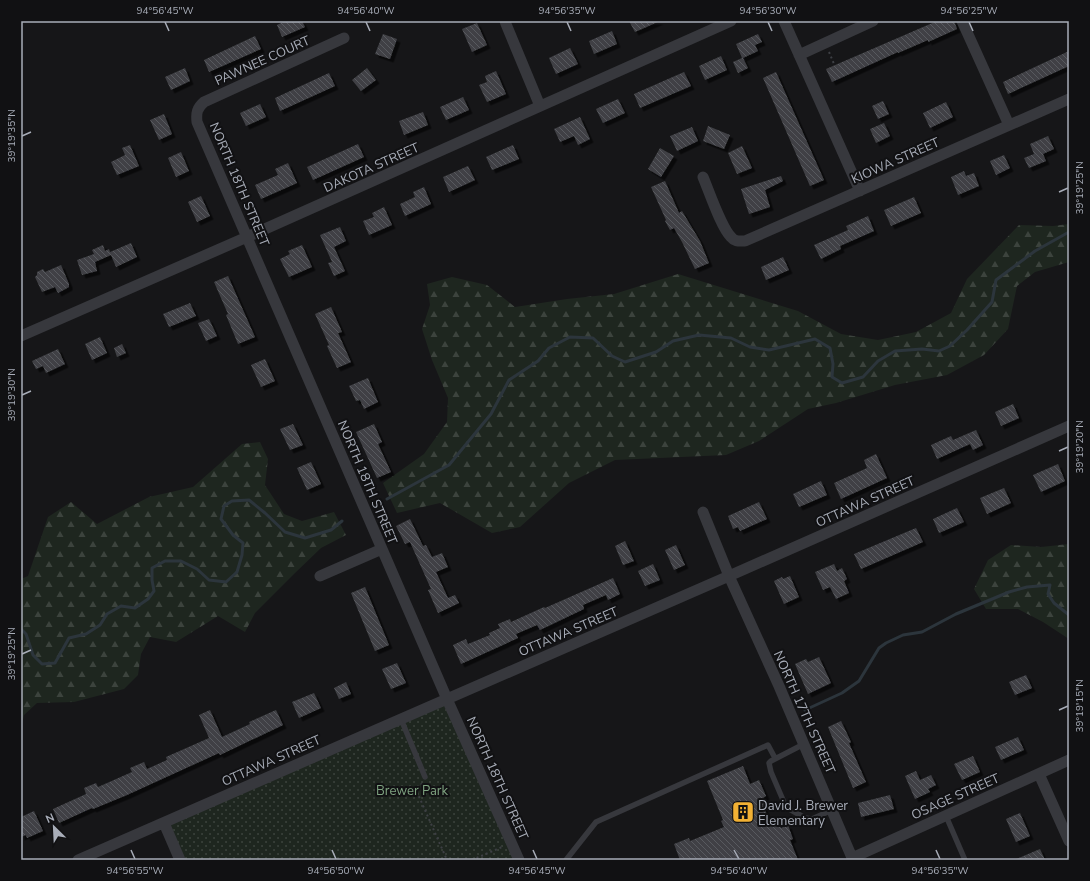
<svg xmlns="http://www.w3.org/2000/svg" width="1090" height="881" viewBox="0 0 1090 881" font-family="'Nunito Sans',sans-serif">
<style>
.forest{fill:url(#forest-firs)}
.park{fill:url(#park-dots)}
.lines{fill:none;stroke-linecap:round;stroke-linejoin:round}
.stream{stroke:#2c353c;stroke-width:3}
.building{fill:url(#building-back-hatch);filter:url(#shadow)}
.path{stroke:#3d3f44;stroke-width:2;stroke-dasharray:2 3;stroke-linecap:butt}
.lane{stroke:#37383d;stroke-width:5.5}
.street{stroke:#37383d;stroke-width:11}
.ticks{fill:none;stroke:#a8adb8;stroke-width:1.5}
.labels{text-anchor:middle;stroke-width:4;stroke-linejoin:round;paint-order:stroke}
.street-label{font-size:13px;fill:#a8adb8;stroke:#111113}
.park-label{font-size:13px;fill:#7fa381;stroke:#111113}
.poi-label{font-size:13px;fill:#a8adb8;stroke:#111113;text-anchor:start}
.neatline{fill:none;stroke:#a8adb8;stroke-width:1.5}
.ticks-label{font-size:10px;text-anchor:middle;fill:#a8adb8}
</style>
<defs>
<pattern id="forest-firs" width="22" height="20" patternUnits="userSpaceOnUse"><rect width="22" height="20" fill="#1e261f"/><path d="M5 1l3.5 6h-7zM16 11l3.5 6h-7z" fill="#3c433d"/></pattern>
<pattern id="park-dots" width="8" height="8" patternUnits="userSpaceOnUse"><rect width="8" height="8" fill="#1e261f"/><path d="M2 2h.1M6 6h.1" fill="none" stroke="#3c433d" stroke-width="1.8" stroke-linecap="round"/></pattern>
<pattern id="building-back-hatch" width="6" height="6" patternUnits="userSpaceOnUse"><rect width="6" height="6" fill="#404145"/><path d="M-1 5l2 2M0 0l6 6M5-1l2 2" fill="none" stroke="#595a5e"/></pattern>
<filter id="shadow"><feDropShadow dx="3.5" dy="3.5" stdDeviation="0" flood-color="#0009"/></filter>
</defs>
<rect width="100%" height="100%" fill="#161618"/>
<path class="forest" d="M1069,224v38l-34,10 -18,14 -9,43 -24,26 -37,20 -52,10 -59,18 -28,6 -49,32 -33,14 -111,5 -46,23 -49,44 -28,6 -52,-30 -43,10 -14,-30 41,-29 23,-32 1,-24 -16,-38 -10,-31 8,-24 -3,-21 25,-7 35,8 28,22 52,-8 47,-5 64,-20 120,37 43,23 37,6 38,-8 35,-19 16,-34 52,-54 34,1z
M260,442l8,17 -3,26 19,29 18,7 32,-9 12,23 -25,13 -26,25 -40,40 -10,19 -27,-16 -42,26 -26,-5 -9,17 -3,21 -14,14 -50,13 -37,1 -13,12 -3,13v-149l7,-3 20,-59 23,-15 26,22 52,-27 44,-10 49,-43z
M1069,544v95l-26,-17 -25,-13h-32l-12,-20 14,-29 23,-15 30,2z"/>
<path class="park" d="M447,699l72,161h-339l-16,-37z"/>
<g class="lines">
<path class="stream" d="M387,499l62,-34 42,-51 18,-34 29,-19 11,-13 21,-11 23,1 19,18 13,6 31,-10 17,-11 26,-6 32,3 19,9 19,3 46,-11 15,9 3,16 -1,13 10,6 21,-6 15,-16 17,-10 27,-2 17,2 11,-5 17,-16 25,-28 4,-22 39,-29 34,-19
M21,629l5,5 7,21 9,9 13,-1 14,-25 17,-4 14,-9 7,-11 14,-8 14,2 13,-9 6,-8 -2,-11v-12l13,-7h16l16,8 12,11 17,2 11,-10 5,-17 1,-12 -10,-8 -12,-16 3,-13 8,-5 17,-1 16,13 20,19 20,6 26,-8 11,-9
M805,710l37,-17 17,-12 20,-33 7,-5 17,-8 19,-3 34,-18 53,-22 18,-5 23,-2 -2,9 6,9 15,12"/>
</g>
<path class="building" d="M285,21h17l3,6 -23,10 -5,-12z
M629,21h31l-25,11z
M937,21h17l3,8 -29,13v-2l-30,13v-1l-66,30 -6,-13z
M477,23l10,22 -15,7 -10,-23z
M612,31l5,13 -23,10 -5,-13z
M383,34l14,5 -7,20 -15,-5z
M758,34l4,8 -7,3 3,6 -15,7 5,10 -10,5 -5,-11 9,-4 -6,-14z
M255,36l6,13 -52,23 -5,-12z
M570,48l8,16 -22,10 -7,-16z
M1069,51v15l-61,28 -5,-12z
M721,56l6,14 -22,10 -6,-14z
M185,68l5,13 -19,9 -6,-13z
M367,68l9,12 -15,11 -9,-11z
M496,71l10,23 -19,8 -8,-17 8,-3 -2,-6z
M684,72l7,14 -51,22 -6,-14z
M776,72l48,108 -14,6 -47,-108z
M329,73l6,13 -55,25 -5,-13z
M463,97l6,13 -23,10 -6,-13z
M618,99l7,14 -22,10 -7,-14z
M883,101l6,13 -11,5 -6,-13z
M946,102l7,15 -23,11 -7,-15z
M260,104l6,13 -20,9 -6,-13z
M423,112l5,13 -24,10 -5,-14z
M164,114l8,20 -13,6 -9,-20z
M580,117l10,22 -12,6 -4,-9 -14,6 -6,-13z
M884,123l6,13 -14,7 -6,-14z
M708,126l22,9 -6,14 -21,-8z
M692,127l6,14 -21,10 -7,-15z
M1048,136l6,13 -11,5 3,7 -17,7 -5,-10 10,-4 -4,-10z
M358,144l6,13 -51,23 -6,-13z
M130,145l9,21 -22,9 -6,-13 14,-7 -3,-7z
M513,145l6,14 -27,11 -6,-13z
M742,146l10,22 -15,6 -9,-21z
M660,148l14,8 -13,21 -13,-8z
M181,152l8,19 -13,6 -8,-19z
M1004,155l6,13 -14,7 -6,-14z
M288,163l9,20 -36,16 -6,-14 23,-10 -3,-6z
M468,166l7,14 -26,12 -6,-15z
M964,171l2,5 8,-3 5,13 -21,9 -7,-18z
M781,176l2,5 -18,9 5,17 -21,7 -8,-25z
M665,181l14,32 3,-2 18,30 9,22 -14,6 -13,-27 -8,-14 -4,2 -5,-9 1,-1 -15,-33z
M424,187l7,17 -26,12 -5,-12 15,-7 -2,-5z
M201,196l9,20 -13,6 -9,-20z
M914,197l7,16 -30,13 -7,-16z
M384,207l8,18 -23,10 -6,-14 11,-4 -2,-4z
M868,216l6,15 -34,15 1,3 -20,10 -7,-14 34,-15 -2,-4z
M340,227l6,14 -12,6 11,24 -11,5 -6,-13 4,-1 -12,-27z
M131,243l6,14 -21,10 -5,-12 -16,7 2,9 -15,4 -5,-15 17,-6 -2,-4 11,-5 2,6 4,-2 1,3z
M302,245l10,22 -23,10 -9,-18 10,-5 -2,-3z
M783,257l6,13 -23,10 -5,-13z
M61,265l8,19v3l-11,6 -3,-6 -13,5 -7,-15 2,-2v-3l6,-3 2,3z
M228,276l27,61 -17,7 -12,-29 2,-1 -14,-32z
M190,303l6,13 -27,11 -6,-13z
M331,307l11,25 -4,1 13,29 -14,6 -10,-22 2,-1 -14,-31z
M209,319l8,17 -11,5 -8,-18z
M100,337l7,16 -15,7 -7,-16z
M122,344l4,9 -9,4 -3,-9z
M58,349l7,15 -19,9 -3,-7 -7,3 -4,-8z
M265,359l10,22 -14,6 -10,-22z
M368,378l10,24 -14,7 -4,-9 -4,1 -7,-15z
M1013,404l6,14 -18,8 -6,-14z
M293,424l10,21 -13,5 -10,-21z
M374,424l8,18 -4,2 13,28 -14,6 -21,-46z
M976,430l7,15 -10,5 -3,-6 -33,15 -6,-14 20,-9 2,4z
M876,454l11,24 -46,21 -7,-16 33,-15 -3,-8z
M311,462l10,22 -14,6 -10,-22z
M1058,464l7,17 -24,11 -8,-17z
M821,481l6,14 -28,12 -6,-13z
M1004,488l7,15 -24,11 -7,-16z
M759,502l8,17 -27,12 -2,-4 -5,2 -5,-13z
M957,508l7,14 -25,11 -6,-14z
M410,519l13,27 3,-1 6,12 10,-4 6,14 -12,5 12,26 7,-3 4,8 -21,10 -10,-23 3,-1 -21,-47 -5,2 -9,-18z
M916,528l7,14 -62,27 -7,-15z
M625,541l9,20 -11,4 -8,-19z
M676,545l9,20 -11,5 -9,-20z
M653,564l7,16 -15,6 -7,-15z
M834,564l3,7 5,-3 5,11 -3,2 5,12 -13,6 -6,-12 -7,3 -8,-18z
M790,576l9,21 -15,7 -10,-23 8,-4 1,2z
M613,578l7,16 -12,6 -2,-5 -23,10 1,4 -44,21 -3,-5 -21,9 2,4 -57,26 -8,-19 13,-6 2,5 22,-9 -1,-2 11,-5 -2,-4 12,-5 1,3 33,-15 1,1z
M365,587l24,58 -14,6 -24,-58z
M819,657l12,26 -23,11 -13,-30 11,-5 2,3z
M397,663l9,20 -15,6 -9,-20z
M1026,675l6,13 -17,7 -6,-13z
M346,682l5,12 -12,5 -5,-11z
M314,693l7,15 -22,10 -7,-16z
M210,710l12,27 28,-13 -1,-2 27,-12 7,15 -63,30 -1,-2 -92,42 -34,14 -1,-1 -33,15 -6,-14 33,-15 -2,-6 12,-5 2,4 34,-15 -2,-4 14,-6 3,7 20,-9 -1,-3 43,-19 -10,-23z
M841,721l10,21 -2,1 17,39 -13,6 -25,-61z
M1018,737l6,13 -23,10 -6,-13z
M973,756l7,16 -18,8 -8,-16z
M743,766l7,18 9,-4 7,16 -3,2 2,5 -2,2 8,20 8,-3 2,6 7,-3 5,14 -3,1 8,20h-118l-6,-16 15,-6 1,3 34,-14 -3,-6 2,-1 -16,-39z
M916,771l4,9 11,-5 5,10 -8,4 2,3 -15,7 -10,-23z
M890,795l4,14 -33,8 -3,-14z
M34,811l9,20 -16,7 -1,-3 -5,2v-20z
M1020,813l10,23 -14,6 -10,-23z
M1040,849l5,11h-31z"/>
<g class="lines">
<path class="path" d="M829,52l5,12
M422,783l-5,9 30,68
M472,860l30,-13"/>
<path class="lane" d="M401,719l24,58
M804,744l-33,17 -2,2 2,9 15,35 19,11 7,1 20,-9
M946,816l19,44
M566,860l30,-38 172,-77 7,13"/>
<path class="street" d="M505,21l1,3 34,82
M784,21l76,170
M962,21l47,104
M344,38l-140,64c-7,6 -8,11 -7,20l250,577 72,161
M799,55l74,-34
M703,177c6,14 18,50 28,60 4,5 8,4 14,4l324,-142
M21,336l226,-99 484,-216
M703,512l26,64 50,110 74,174
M320,576l62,-27
M1039,774l30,67
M164,823l16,37
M852,858l217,-98
M78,860l651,-284 340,-150"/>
</g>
<path class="ticks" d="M165,22l4,9M366,22l4,9M567,22l4,9M768,22l4,9M969,22l4,9M22,136l9,-4M1059,192l9,-4M22,395l9,-4M1059,451l9,-4M22,654l9,-4M1059,710l9,-4M131,850l4,9M332,850l4,9M533,850l4,9M734,850l5,9M936,850l4,9"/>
<defs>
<g id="building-square" transform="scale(1.15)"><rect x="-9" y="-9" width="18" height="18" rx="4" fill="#f2b134" stroke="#111113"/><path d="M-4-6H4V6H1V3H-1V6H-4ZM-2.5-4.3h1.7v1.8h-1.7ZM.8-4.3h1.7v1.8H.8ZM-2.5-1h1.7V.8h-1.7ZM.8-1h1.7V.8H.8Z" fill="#111"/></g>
</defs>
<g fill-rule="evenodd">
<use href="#building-square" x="743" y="812"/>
</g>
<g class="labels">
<g class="street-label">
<text transform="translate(262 60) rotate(-24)" y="5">PAWNEE COURT</text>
<text transform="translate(895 160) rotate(-24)" y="5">KIOWA STREET</text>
<text transform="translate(371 167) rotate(-24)" y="5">DAKOTA STREET</text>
<text transform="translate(240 184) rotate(67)" y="5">NORTH 18TH STREET</text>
<text transform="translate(368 482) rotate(67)" y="5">NORTH 18TH STREET</text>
<text transform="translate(865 501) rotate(-24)" y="5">OTTAWA STREET</text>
<text transform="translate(568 631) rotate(-23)" y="5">OTTAWA STREET</text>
<text transform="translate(805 712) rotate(66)" y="5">NORTH 17TH STREET</text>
<text transform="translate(271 760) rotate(-24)" y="5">OTTAWA STREET</text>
<text transform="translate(498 778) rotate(66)" y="5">NORTH 18TH STREET</text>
<text transform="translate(955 796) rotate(-24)" y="5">OSAGE STREET</text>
</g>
<g class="park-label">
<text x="412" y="795">Brewer Park</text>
</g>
<g class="poi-label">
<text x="758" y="810">David J. Brewer<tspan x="758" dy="15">Elementary</tspan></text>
</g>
</g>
<rect width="1090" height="881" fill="none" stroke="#111113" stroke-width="44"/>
<g transform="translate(54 827) rotate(336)" stroke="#111113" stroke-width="3" paint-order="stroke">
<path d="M0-3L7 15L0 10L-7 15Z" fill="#a8adb8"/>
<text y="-6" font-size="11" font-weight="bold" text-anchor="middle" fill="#a8adb8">N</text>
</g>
<rect x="22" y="22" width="1046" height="837" class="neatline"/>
<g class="ticks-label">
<text x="165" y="14">94°56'45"W</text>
<text x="366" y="14">94°56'40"W</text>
<text x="567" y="14">94°56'35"W</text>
<text x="768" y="14">94°56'30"W</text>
<text x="969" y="14">94°56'25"W</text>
<text transform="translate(11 136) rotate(-90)" y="4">39°19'35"N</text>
<text transform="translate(1079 188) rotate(-90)" y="4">39°19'25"N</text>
<text transform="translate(11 395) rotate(-90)" y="4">39°19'30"N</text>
<text transform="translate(1079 447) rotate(-90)" y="4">39°19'20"N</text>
<text transform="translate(11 654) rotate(-90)" y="4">39°19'25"N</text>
<text transform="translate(1079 706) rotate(-90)" y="4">39°19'15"N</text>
<text x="135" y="874">94°56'55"W</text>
<text x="336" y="874">94°56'50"W</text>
<text x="537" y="874">94°56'45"W</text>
<text x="739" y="874">94°56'40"W</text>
<text x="940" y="874">94°56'35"W</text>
</g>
</svg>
